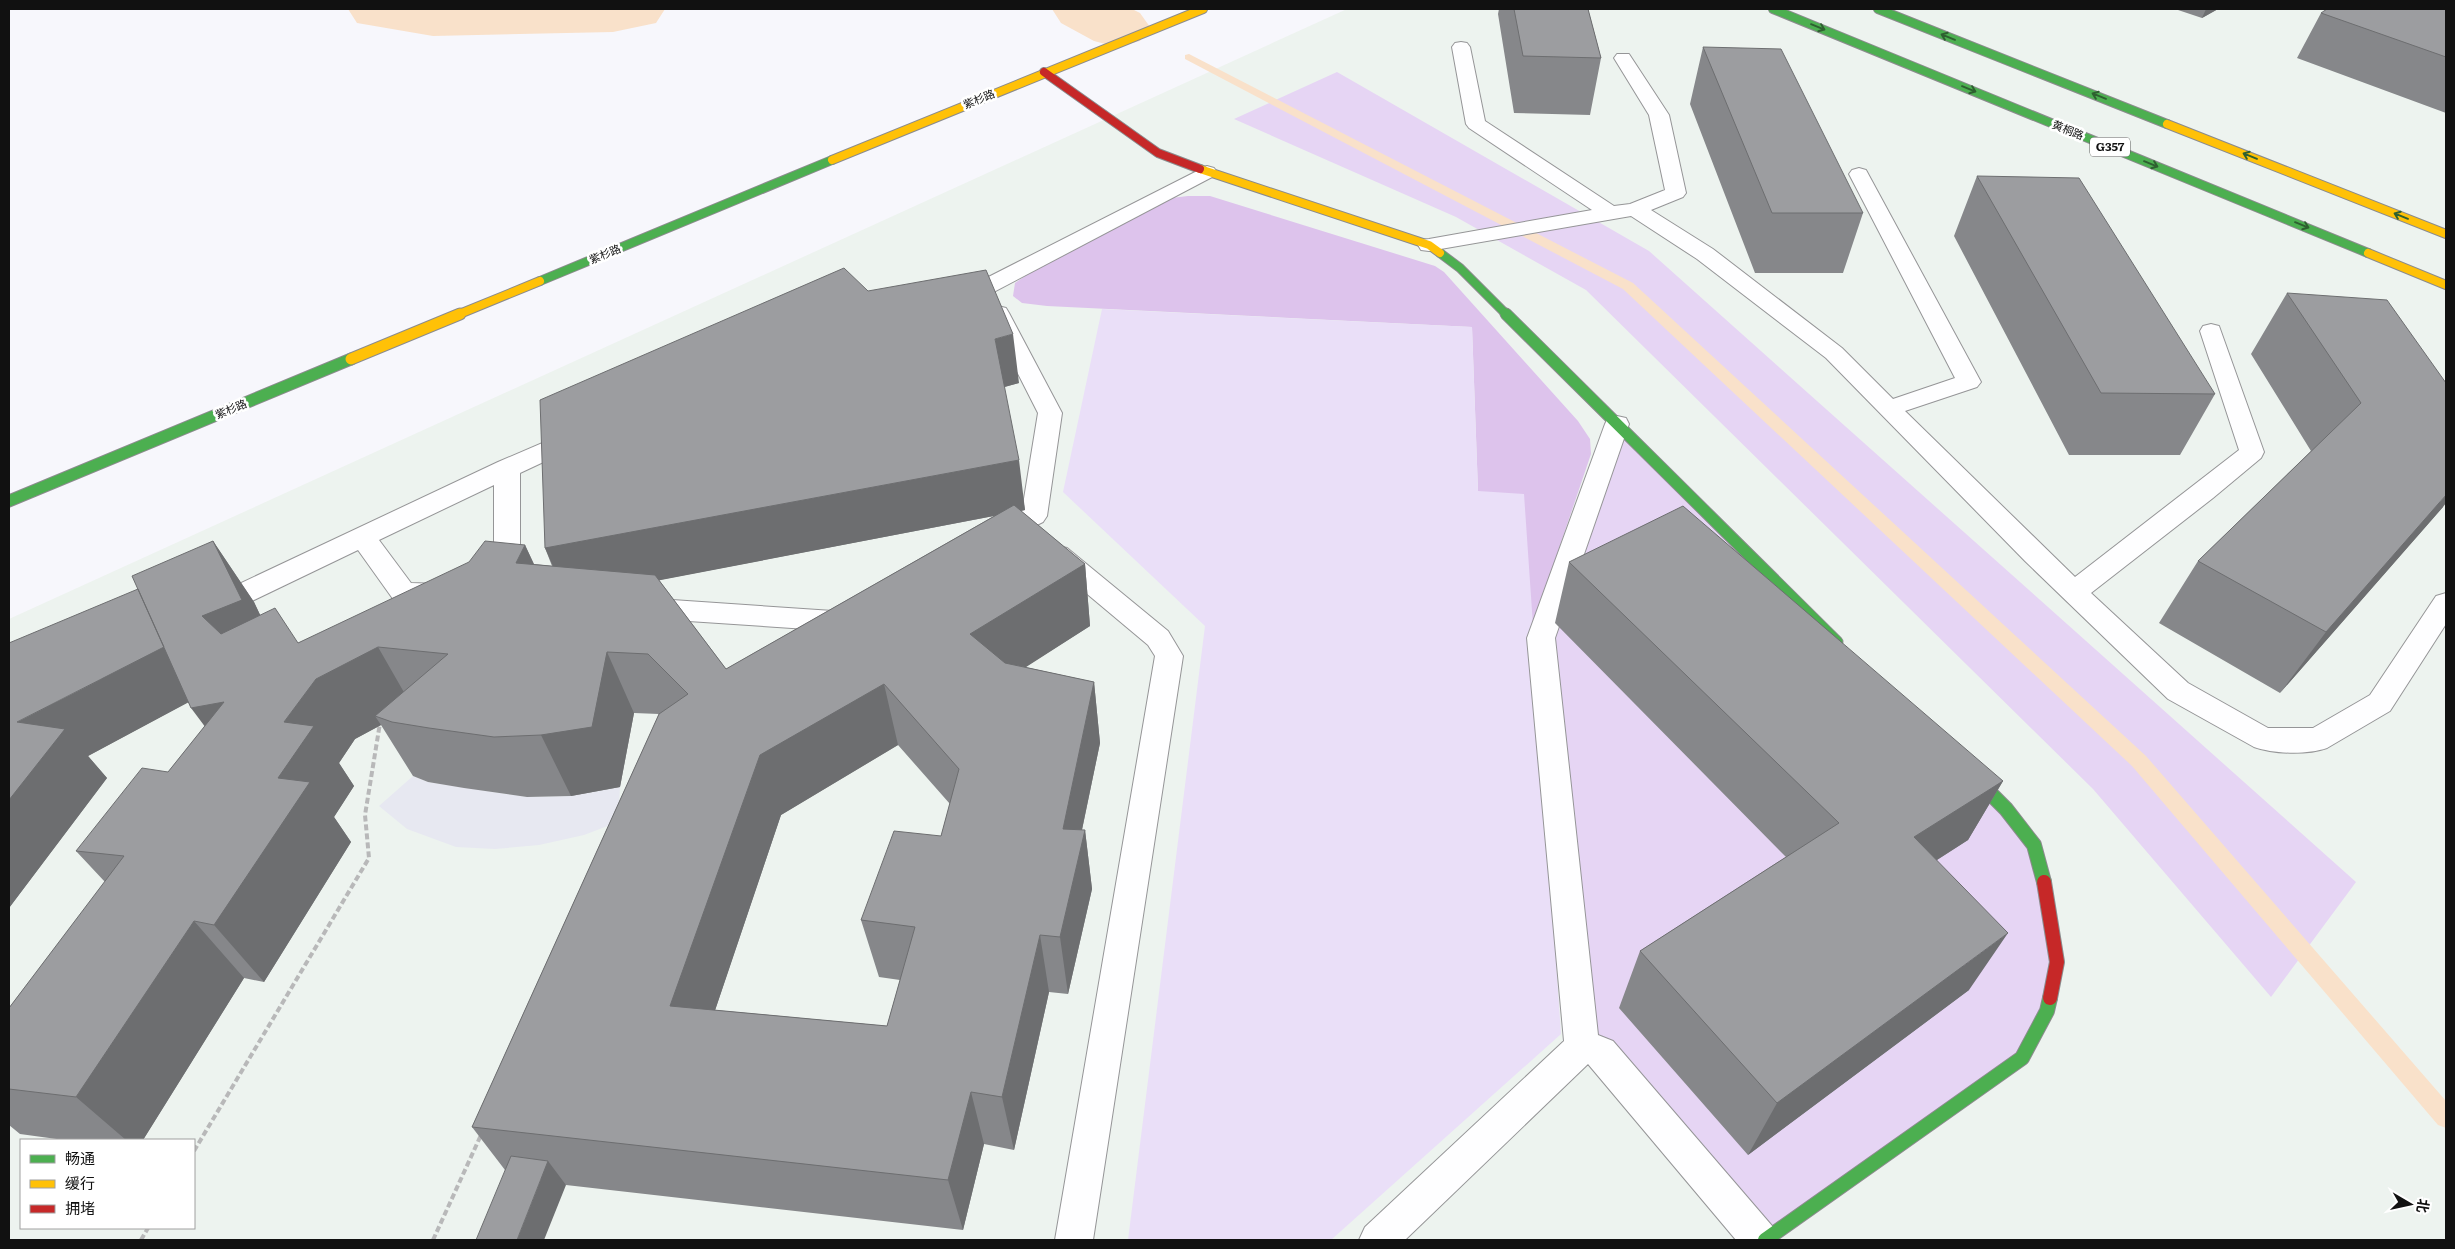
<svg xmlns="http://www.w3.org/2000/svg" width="2455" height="1249" viewBox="0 0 2455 1249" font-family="Literata,'Noto Sans SC',serif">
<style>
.industrial{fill:#edf3ef;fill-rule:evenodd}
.green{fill:#e6d5f4}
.forest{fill:#ddc3ec}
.pitch{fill:#eadff8}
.plaza{fill:#e7e8f1}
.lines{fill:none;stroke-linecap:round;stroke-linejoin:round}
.stream{fill:#f9e1ca;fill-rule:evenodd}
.river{fill:#f9e1ca;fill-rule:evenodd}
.street-casing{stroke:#959597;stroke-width:2}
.fast-far2-casing{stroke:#8b8b8d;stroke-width:10}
.fast-far1-casing{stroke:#8b8b8d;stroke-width:13}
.fast-casing{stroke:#8b8b8d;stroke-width:16}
.slow-far1-casing{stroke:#8b8b8d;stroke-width:10}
.slow-casing{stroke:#8b8b8d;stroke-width:13}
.jam-far1-casing{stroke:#8b8b8d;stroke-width:10}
.jam-casing{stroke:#8b8b8d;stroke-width:16}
.path{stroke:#b8b8b9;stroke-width:4;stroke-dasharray:6 3;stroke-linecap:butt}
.street{fill:#fefeff;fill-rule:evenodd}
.fast-far2{stroke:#4caf50;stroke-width:8}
.fast-far1{stroke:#4caf50;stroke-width:11}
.fast{stroke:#4caf50;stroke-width:14}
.slow-far1{stroke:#ffc107;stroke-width:8}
.slow{stroke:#ffc107;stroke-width:11}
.jam-far1{stroke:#c62828;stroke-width:8}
.jam{stroke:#c62828;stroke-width:14}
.wall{fill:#86878a;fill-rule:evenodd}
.shaded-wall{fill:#6d6e70}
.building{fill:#9c9da0;stroke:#6d6e70;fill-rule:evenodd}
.oneway{stroke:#2e6030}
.labels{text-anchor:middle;stroke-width:5;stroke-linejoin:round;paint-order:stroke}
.far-street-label{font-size:11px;fill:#111;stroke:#fff}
.shield{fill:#fff;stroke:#585858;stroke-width:1}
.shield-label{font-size:12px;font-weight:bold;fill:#111}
</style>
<rect width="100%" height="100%" fill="#f7f7fc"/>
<path class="industrial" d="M1347,9h1099v1231h-2437v-621zM21,1140h173v88h-173z"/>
<path class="green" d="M1337,72l312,179 707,631 -85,115 -178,-208 -507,-499 -130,-73 -222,-98z
M1617,424l417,421 23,117 -35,96 -257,182h-5l-159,-188 -19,-5 -41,-409z"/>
<path class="forest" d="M1188,196h22l225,70 9,6 134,149 12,18 1,15 -63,186 -50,-149 -6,-164 -425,-21 -25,-3 -9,-7 2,-13 25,-17 123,-67z"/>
<path class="pitch" d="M1102,309l370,18 6,164 46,3 37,540 -230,206h-203l77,-614 -142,-134z"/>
<path class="plaza" d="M413,776l15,6 99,15 44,-1 49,-9 -2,35 -34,13 -45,10 -44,4 -39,-2 -49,-18 -28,-23z"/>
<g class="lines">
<path class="stream" d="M1189,54l444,229 513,473 300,345v27l-8,-3 -306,-359 -509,-477 -438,-230v-4z"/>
<path class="river" d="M348,9h317l-9,14 -43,9 -180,4 -76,-13z
M1052,9h80l8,4 10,14 -10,14 -23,6 -23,-6 -33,-18z"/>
<g class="street-casing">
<path id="street" d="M1461,42l6,1 3,4 15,74 129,85 16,-2 35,-14 -16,-75 -35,-57 3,-4h12l40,61 17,78 -3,4 -32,13 62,39 129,99 51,51 62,-21 -106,-204 3,-4 7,-2 7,2 115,212 -4,5 -72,24 170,166 164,-127 -39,-119 3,-5 8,-2 8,2 45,126 -3,6 -48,40 -122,95 97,90 80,45h45l57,-33 66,-99 10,-3v31l-56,87 -63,37c-20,7 -53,6 -73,-1l-86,-48 -143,-138 -199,-203 -129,-99 -66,-43 -202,35 -8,-1 -3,-5 3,-5 8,-1 163,-29 -123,-82 -3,-4 -14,-77 3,-4z
M1207,166l7,2 3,4 -3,4 -247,130 -8,2 -8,-2 -3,-5 3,-5z
M998,306l8,2 3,5 53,100 -15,103 -4,6 -47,23 -9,-3 -4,-6 4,-6 35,-19 16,-98 -51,-100 3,-5z
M1617,416l9,2 3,6 -74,214 43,397 15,6 160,186 6,13h-43l-148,-176 -183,176h-46l6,-13 199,-186 -37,-403 78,-214 3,-6z
M575,429l9,2 3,6 -3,6 -64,30v106l-4,7 -9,3 -9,-3 -4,-7v-94l-115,55 32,43 30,1 10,3 4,7 -4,7c-18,5 -40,3 -58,-2l-35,-49 -135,65 -10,3 -10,-3 -4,-7 4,-7 295,-139z
M1058,546l9,2 101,83 15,25 -90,584h-38l100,-584 -7,-11 -99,-83 -4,-7 4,-7z
M643,598l190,13 15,-6 10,3 4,7 -4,7 -21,9 -194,-13 -10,-3 -4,-7 4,-7z"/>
</g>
<g class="fast-far2-casing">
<path id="fast-far2" d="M1773,9l595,244
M1878,9l289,115
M1440,253l20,15 47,47
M540,281l292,-121"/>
</g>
<g class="fast-far1-casing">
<path id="fast-far1" d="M1506,314l331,328
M9,501l342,-142"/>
</g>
<g class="fast-casing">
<path id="fast" d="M1967,770l39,39 28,36 10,37
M1765,1240l257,-182 25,-47 3,-13"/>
</g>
<g class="slow-far1-casing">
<path id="slow-far1" d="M2167,124l279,110
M832,160l371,-151
M1200,169l229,76 11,8
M2368,253l78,32
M457,315l83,-34"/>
</g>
<g class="slow-casing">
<path id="slow" d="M351,359l109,-45"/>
</g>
<g class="jam-far1-casing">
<path id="jam-far1" d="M1044,72l114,81 42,16"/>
</g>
<g class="jam-casing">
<path id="jam" d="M2044,882l13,80 -7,36"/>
</g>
<path class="path" d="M194,1151l175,-293 -4,-43 15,-92
M141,1240l7,-12
M433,1240l48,-105"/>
<use href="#street" class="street"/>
<use href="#fast-far2" class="fast-far2"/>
<use href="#fast-far1" class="fast-far1"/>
<use href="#fast" class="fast"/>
<use href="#slow-far1" class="slow-far1"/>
<use href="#slow" class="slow"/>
<use href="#jam-far1" class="jam-far1"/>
<use href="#jam" class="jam"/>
</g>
<path class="wall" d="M1499,9h89l13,49 -11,57 -76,-2 -16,-99z
M2175,9h43l-16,9z
M2446,9v104l-149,-55 24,-45z
M1703,47l160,166 -20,60h-88l-65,-169z
M1977,176l238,218 -35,61h-111l-115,-219z
M868,291l151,92 -15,4 21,123 -4,1 64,53 5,62 -65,41 69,15 6,61 -18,87h3l7,59 -24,105 -19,-2 -35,158 -30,-6 -21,86 -397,-45 -61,-15 -33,-43 187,-413 -25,-1 -14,74 -49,9 -44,1 -63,-9 -36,-6 -15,-6 -32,-51 -26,14 -16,24 15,23 -20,31 17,25 -87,140 -20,-4 -101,162h-79l-44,-6 -11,-9v-117l96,-126 -29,-31 92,-79 37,-46 -17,-24 -100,54 19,22 -98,130 129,-319 75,-48 41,61 6,13 38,28 227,-98 9,19 18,2 -7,-18zM994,516l-268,153 -67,-89zM898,745l52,59 -9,32 -80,84 18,57 21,3 -13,46 -172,-16 66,-195z
M2287,293l156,214 -163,186 -121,-70 39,-62 113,-110 -60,-97z
M1569,562l434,219 -35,59 -31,20 32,130 -221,165 -129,-147 21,-57 146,-94 -231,-234z"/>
<path class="shaded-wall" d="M2206,9h12l-16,9z
M1013,334l6,49 -18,5 -6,-49z
M1019,460l6,50 -458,88 -22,-50z
M2446,495v8l-3,4 -163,186 46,-61z
M213,541l41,61 28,59 -38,17 -42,-62z
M525,545l28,61 -37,-43z
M1085,564l5,62 -109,70 -11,-62z
M168,645l36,49 -116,62 19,22 -98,130v-108l8,-78z
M378,647l35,61 -38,8 6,9 -26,14 -16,24 15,23 -20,31 17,25 -87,140 -50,-57 64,-147 6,-56 32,-43z
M607,652l27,61 -14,74 -49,9 -30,-61z
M1094,682l6,61 -30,144 -7,-58z
M884,684l14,61 -117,70 -83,246 -28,-55 90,-251z
M224,702l12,66 -45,-60z
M2003,781l-35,59 -86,55 32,-58z
M1085,830l7,59 -24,105 -8,-57z
M194,921l50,57 -101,162h-17l-50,-43z
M2008,933l-39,57 -221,165 29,-52z
M1040,935l9,57 -35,158 -12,-53z
M971,1092l13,52 -21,86 -15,-50z
M548,1161l18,24 -22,55h-27z"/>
<path class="building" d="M1514,9h74l13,49 -78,-2z
M2327,9h119v48l-125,-44z
M1703,47l78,2 82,164h-91z
M1977,176l102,2 136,216 -114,-1z
M844,268l24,23 118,-21 27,64 -18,5 24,121 -474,88 -5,-148z
M2287,293l100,7 59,83v112l-120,137 -128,-71 163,-158z
M1014,505l71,59 -115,70 35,29 89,19 -31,147 22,1 -25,107 -20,-2 -38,162 -31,-5 -23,88 -476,-53 187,-413 29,-20 -40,-40 -41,-2 -15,75 -51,8 -47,2 -65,-9 -37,-6 -17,-6 73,-62 -70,-7 -62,32 -32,43 30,4 -36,52 32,4 -96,143 -20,-4 -118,176 -67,-8v-81l115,-152 -48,-5 66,-83 26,4 56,-70 -33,6 -59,-132 81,-35 29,59 -40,16 19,18 54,-26 23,35 171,-81 16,-21 40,4 -9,18 139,12 71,94zM884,684l75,85 -18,67 -47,-5 -33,89 54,7 -28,99 -217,-20 90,-251z
M1683,506l320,275 -89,56 94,96 -231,170 -137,-152 199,-128 -270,-261z
M138,589l26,58 -147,75 48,7 -56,71v-157z
M511,1156l37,5 -31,79h-41z"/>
<defs><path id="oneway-shaft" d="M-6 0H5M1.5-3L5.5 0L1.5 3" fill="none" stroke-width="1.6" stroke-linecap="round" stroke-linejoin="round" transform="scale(1.25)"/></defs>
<g class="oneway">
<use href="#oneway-shaft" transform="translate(1818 27) rotate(22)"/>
<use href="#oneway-shaft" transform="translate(1948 37) rotate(-158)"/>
<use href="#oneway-shaft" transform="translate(1969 89) rotate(22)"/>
<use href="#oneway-shaft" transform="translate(2099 96) rotate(-158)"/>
<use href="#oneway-shaft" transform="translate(2250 156) rotate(-158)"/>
<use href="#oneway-shaft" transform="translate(2151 164) rotate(22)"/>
<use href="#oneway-shaft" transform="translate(2401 216) rotate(-158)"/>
<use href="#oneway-shaft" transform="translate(2302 225) rotate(22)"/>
</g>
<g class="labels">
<g class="far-street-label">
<text transform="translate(979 99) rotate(-22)" y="4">紫杉路</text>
<text transform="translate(2068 130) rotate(22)" y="4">黄桐路</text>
<text transform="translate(605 254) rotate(-22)" y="4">紫杉路</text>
<text transform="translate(231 409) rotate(-22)" y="4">紫杉路</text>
</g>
<rect class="shield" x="2090" y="137.5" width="40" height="19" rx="4"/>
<g class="shield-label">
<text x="2110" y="151">G357</text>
</g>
</g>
<rect width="2455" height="1249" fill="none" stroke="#111111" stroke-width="20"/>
<rect x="20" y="1139" width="175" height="90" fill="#ffffff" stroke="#a0a0a0"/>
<rect x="30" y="1155" width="25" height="8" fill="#4caf50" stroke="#a0a0a0"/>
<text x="65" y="1164" font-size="15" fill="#111111">畅通</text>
<rect x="30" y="1180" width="25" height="8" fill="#ffc107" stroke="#a0a0a0"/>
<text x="65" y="1189" font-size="15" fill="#111111">缓行</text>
<rect x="30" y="1205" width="25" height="8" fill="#c62828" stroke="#a0a0a0"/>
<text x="65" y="1214" font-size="15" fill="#111111">拥堵</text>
<g transform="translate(2410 1204) rotate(99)" stroke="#ffffff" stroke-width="4" paint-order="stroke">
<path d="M0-4L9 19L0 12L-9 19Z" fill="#111111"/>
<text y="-8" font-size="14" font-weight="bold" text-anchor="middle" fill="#111111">北</text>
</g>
</svg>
